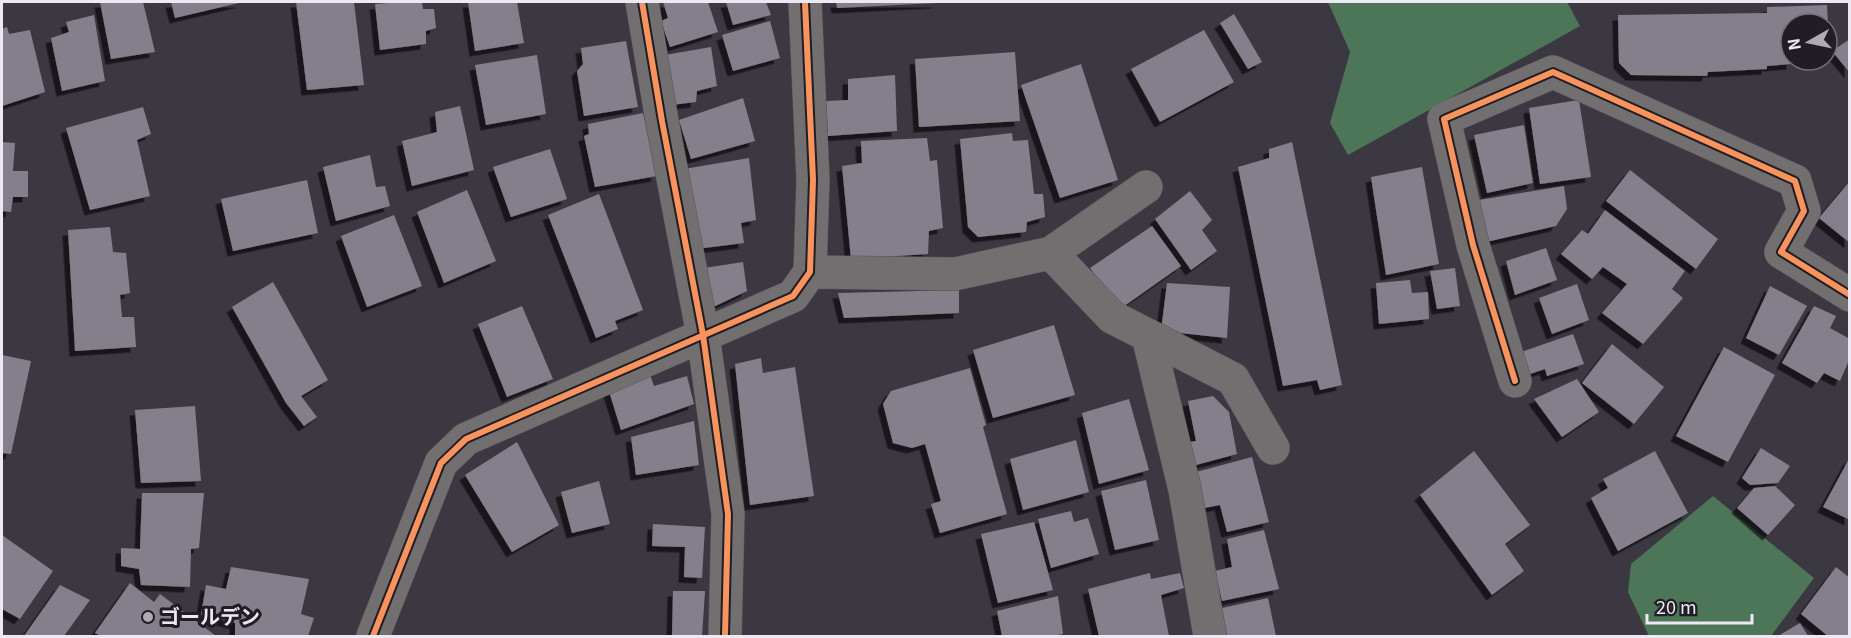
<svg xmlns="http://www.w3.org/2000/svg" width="1851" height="638" viewBox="0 0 1851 638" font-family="Georgia,'Noto Sans JP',serif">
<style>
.forest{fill:#4d7557}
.building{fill:#857f8c;filter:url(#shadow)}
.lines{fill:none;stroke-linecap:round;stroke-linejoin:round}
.street-casing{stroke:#58555d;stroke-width:34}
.street{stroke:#726f70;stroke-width:33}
.cycleway-casing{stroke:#201d25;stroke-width:10}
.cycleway{stroke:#f8935d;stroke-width:6}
.poi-dot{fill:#afabb5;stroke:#201d25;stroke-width:2}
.labels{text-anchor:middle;stroke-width:6;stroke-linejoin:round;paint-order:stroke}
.poi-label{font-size:20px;font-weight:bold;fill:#ede9f4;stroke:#201d25;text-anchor:start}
</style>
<defs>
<filter id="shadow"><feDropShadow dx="-5.5" dy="5.5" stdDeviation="0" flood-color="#0009"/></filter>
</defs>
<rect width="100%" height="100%" fill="#3b3841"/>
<path class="forest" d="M1328,2h239l13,24 -232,129 -18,-32 20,-71z
M1713,496l101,82 -43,58h-122l-21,-44 3,-28z"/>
<path class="building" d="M100,2h43l12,50 -44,7z
M171,2h72l-68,16z
M296,2h58l10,83 -57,5z
M388,2h34l1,7h11l2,19 -10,3v13l-46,6 -5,-46 13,-1z
M468,2h49l7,41 -49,8z
M663,2h45l10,30 -48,15 -9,-26 7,-3z
M726,2h40l5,13 -38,10z
M836,2h100l1,1 -100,5z
M1827,5l1,19h-37l1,40 -25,2v3l-59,3 -1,4 -76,-1 -12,-12 -1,-48 149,-2v-6z
M1234,14l28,48 -14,7 -28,-46z
M94,15l11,66 -43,10 -11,-53 18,-6 -3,-10z
M770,21l10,37 -47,13 -11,-36z
M7,27l2,7 21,-4 15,62 -43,14v-77z
M1204,30l30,52 -74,40 -29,-53z
M1850,39v34l-18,-22z
M626,41l12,66 -54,9 -7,-45 6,-7 -2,-16z
M711,47l6,39 -20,5 -1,11 -25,3 -6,-50z
M1015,52l5,69 -101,6 -4,-68z
M537,55l9,59 -60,11 -11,-60z
M1081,64l37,116 -58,18 -39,-113z
M895,75l2,56 -69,5 -2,-35 22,-1v-21z
M743,98l12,43 -64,18 -12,-39z
M1579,100l12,77 -51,7 -11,-76z
M460,106l14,64 -62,16 -10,-45 35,-9 -2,-20z
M143,107l8,27 -14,6 13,56 -60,14 -24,-82z
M643,113l14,63 -62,11 -11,-51 5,-2 -1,-10z
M1524,125l9,58 -46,10 -13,-58z
M1012,133l1,8 15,-1 6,54h9l2,23 -18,5 -1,10 -48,5 -10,-10 -8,-88z
M927,138l3,23 7,-1 6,68 -14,3 -1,23 -77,5 -9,-93 20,-3 -1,-22z
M2,142l13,1 -2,28h15v26h-15l-2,15 -9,-1z
M1292,142l50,243 -22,5 -3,-10 -34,6 -45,-219 31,-9v-9z
M550,149l17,50 -56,18 -18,-50z
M370,155l6,32 9,-1 5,20 -54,15 -13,-54z
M749,158l7,62 -15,3 3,20 -48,6 -12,-80z
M1422,167l17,97 -53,11 -15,-98z
M1630,170l88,69 -22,30 -90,-68z
M307,180l11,53 -85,18 -12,-52z
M1850,181v62l-31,-25z
M1564,186l3,23 -11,17 -70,16 -7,-42z
M467,190l29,71 -52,22 -27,-71z
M1190,191l22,29 -10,10 15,21 -26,19 -36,-51z
M599,194l44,116 -28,11 3,8 -22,9 -48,-123z
M1605,210l80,61 -13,18 11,9 -40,46 -41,-31 25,-29 -24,-17 -11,12 -31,-25 21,-24 6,4z
M394,215l28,71 -55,21 -26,-71z
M1152,226l29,40 -61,43 -30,-41z
M110,227l3,25 13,1 4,40 -10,2 2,22h12l2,30 -61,4 -7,-121z
M1546,248l11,32 -42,15 -9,-34z
M743,262l4,29 -38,18 -5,-41z
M1455,268l5,38 -23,3 -7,-38z
M1410,280l2,13 16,-1 1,27 -50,5 -3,-41z
M273,282l55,98 -27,16 16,21 -13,9 -18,-23 -54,-96z
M1167,283l63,4 -3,51 -66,-7z
M1577,284l12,36 -37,14 -13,-36z
M1770,286l37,20 -28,49 -33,-17z
M959,290v23l-115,5 -6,-25z
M522,306l31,73 -46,18 -29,-73z
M1814,306l22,10 -6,12 20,11v19l-10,23 -16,-8 -7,10 -35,-20z
M1054,325l21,70 -82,23 -20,-68z
M1573,334l11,30 -37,12 -2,-7 -15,5 -9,-22z
M1612,344l52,43 -30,37 -52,-41z
M1724,347l51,28 -47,87 -52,-26z
M2,355l29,6 -20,93 -9,-1z
M761,358l2,15 32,-6 19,129 -64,9 -15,-141z
M970,368l16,57 -3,2 24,87 -67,19 -9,-29 10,-3 -16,-57 -13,4 -19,-5 -10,-39 8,-13z
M649,372l5,14 33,-10 7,28 -73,26 -13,-42z
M1577,379l22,33 -37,25 -28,-38z
M1213,396l16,16 8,42 -41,11 -6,-23 6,-1 -8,-40z
M1129,399l20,71 -50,14 -17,-71z
M195,406l6,75 -60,2 -6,-73z
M694,421l5,44 -63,10 -5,-38z
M1076,440l13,52 -66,18 -13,-51z
M517,442l42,83 -47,27 -47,-77z
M1761,448l29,18 -12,17 -28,2 -8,-7z
M1474,451l56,74 -25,19 19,27 -32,24 -72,-100z
M1655,451l33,62 -70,38 -27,-53 17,-10 -5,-9z
M1252,457l17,65 -42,10 -7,-27 -16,3 -8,-36z
M1850,457v63l-27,-13z
M1146,480l13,60 -44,10 -14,-59z
M599,481l11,43 -38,9 -11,-41z
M1775,486l20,19 -27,30 -31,-27 17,-20z
M142,493h62l-5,55 -8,1 -1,38 -49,-2 -2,-16 -18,-3v-18l19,1z
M1071,511l3,11 14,-4 11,36 -48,14 -13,-49z
M1034,522l19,68 -55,13 -17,-69z
M653,524l52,3 -3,51 -18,-1 1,-30 -33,-1z
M1264,530l15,59 -57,12 -7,-30 17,-4 -5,-28z
M2,535l51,36 -33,48 -18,-10z
M231,567l78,12 -8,35 13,4 -6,18h-73v-13l-34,-8 5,-30 20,4z
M1836,567l14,11v56l-2,2h-20l-27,-22z
M1150,573l1,6 29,-6 4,15 -23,7 8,41h-70l-11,-47z
M130,583l24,19 6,-8 56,42h-115l-6,-3z
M60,585l30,15 -26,36h-40z
M673,591h32l-3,45h-30z
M1058,596l5,38 -11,2h-50l-5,-25z
M1268,598l8,38h-49l-5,-28z
M1800,623l8,13h-30z"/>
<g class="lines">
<g class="street-casing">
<path id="street" d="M642,2l20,119 41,214 25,179 -3,122
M1051,253l95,-66
M810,272l145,2 96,-21 61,64 121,62 40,69
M1148,336l37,154 25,146
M1515,381l-42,-136 -29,-126 109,-47 242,109 9,30 -23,41 69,43
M373,636l68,-173 25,-24 327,-143 17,-24 3,-92 -8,-178"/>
</g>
<use href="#street" class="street"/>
<g class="cycleway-casing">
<path id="cycleway" d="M642,2l20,119 41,214 25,179 -3,122
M1515,381l-42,-136 -29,-126 109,-47 242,109 9,30 -23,41 69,43
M373,636l68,-173 25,-24 327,-143 17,-24 3,-92 -8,-178"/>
</g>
<use href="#cycleway" class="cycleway"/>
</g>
<circle class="poi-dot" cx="148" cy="617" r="6"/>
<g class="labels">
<g class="poi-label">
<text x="160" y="624">ゴールデン</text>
</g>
</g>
<rect width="1851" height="638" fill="none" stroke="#ede9f4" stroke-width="6"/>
<g transform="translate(1809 42) rotate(261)"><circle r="28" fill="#201d25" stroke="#726f78" stroke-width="1.5"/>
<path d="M0-4.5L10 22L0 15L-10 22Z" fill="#afabb5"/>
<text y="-9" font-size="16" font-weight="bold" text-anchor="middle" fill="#ede9f4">N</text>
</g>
<path d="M1647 614v9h105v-9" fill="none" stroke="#ede9f4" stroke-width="3"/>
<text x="1656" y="614" font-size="18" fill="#ede9f4" stroke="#201d25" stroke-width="4.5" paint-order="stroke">20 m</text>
</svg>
